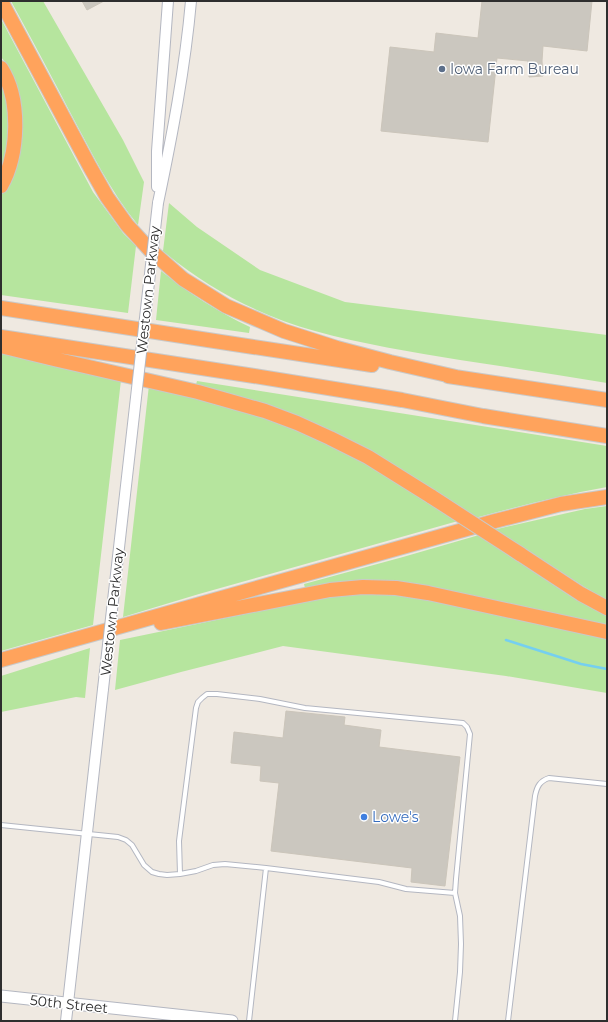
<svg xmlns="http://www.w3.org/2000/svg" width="608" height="1022" viewBox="0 0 608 1022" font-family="Montserrat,sans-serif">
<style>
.green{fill:#b6e59e}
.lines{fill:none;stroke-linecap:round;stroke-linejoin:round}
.stream{stroke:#75cff0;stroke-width:2.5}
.building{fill:#cbc7bf;stroke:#cbc5ba}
.service-casing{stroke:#b4b7c1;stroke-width:6}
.tertiary-casing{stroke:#b4b7c1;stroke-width:12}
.secondary-casing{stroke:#b4b7c1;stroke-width:13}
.motorway-casing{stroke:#c9c9c9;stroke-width:16}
.service{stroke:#fff;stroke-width:4}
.tertiary{stroke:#fff;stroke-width:10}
.secondary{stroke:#fff;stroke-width:11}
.motorway{stroke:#ffa35c;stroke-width:14}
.tertiary-bridge-casing{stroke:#b4b7c1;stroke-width:12;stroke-linecap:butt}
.motorway-bridge-casing{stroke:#c9c9c9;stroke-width:16;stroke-linecap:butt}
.tertiary-bridge{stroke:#fff;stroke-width:10}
.motorway-bridge{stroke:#ffa35c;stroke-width:14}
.service-dot{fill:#5c6f8a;stroke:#fff;stroke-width:1.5}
.shop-dot{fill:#3f7fe0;stroke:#fff;stroke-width:1.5}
.labels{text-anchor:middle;stroke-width:3;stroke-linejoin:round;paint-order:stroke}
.service-label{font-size:14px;fill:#4e5e75;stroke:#fff;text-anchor:start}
.street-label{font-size:14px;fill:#2e2e2e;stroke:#fff}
.shop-label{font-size:14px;fill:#366cbe;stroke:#fff;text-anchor:start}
</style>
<rect width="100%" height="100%" fill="#efe9e1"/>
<path class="green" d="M11,1h32l80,139 21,42 -6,43c-28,-34 -47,-74 -68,-113 -19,-37 -39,-74 -59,-111z
M1,19l92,173 30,41 13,13 -8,67 -127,-18v-100l9,-19 6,-15 -11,-99 -4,-5z
M1,82l6,18 3,16 -3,35 -6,18z
M169,203l28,24 63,43 85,32 262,33v48c-49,-8 -98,-16 -147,-23 -48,-8 -98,-16 -145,-29 -55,-15 -108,-43 -152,-80z
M161,271c28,22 57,41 89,56l-1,6 -93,-13z
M1,353l120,27 -28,245 -92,26z
M197,381l410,65v41c-45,8 -88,19 -132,31l-65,-41 -215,-89z
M149,385l98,23 101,43 110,70 -259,73 -76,23z
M607,506v95l-114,-71 92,-21z
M479,535l112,72 16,8v10l-185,-40 -33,-3 -84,6 -1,-4 99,-27z
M378,594l29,2 200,41v56l-101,-17 -223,-30 -102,26 -66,18 5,-50 203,-42 24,-3z
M90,648l-5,50 -9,-1 -75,15v-36z"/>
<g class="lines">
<path class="stream" d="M506,640l75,24 26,5"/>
</g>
<path class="building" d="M82,1h22l-17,9z
M482,1h110l-5,50 -44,-5 -1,15 1,15 -14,1 -1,-16 -31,-3 -9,84 -107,-11 9,-84 44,5 2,-19 42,5z
M286,711l59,6 -1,8 37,5 -2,17 81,10 -15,129 -34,-4 1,-14 -141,-17 8,-68 -19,-2 1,-15 -30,-3 3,-31 49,6z"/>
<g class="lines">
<g class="service-casing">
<path id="service" d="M1,825l117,12 8,3 6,5 12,20 8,7 7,2 8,1 13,-1 16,-3 17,-6 12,-1 41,4 113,14 27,7 49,4
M180,874l-1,-33 17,-133 2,-6 4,-4 5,-4h10l43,5 45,9 158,15 4,4 3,7 -14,145 -1,14 5,23 1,28 -1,28 -5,49
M249,1021l17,-153
M508,1021l27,-225c2,-10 5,-15 14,-18l58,6"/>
</g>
<g class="tertiary-casing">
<path id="tertiary" d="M157,187v-36l11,-150
M158,203c14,-67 27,-134 33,-202
M66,1021l37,-332"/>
</g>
<g class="secondary-casing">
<path id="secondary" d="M1,996l231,25"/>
</g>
<g class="motorway-casing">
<path id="motorway" d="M1,1l89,166 17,30 20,28 23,25 33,29 43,27 58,25 53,17 53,14 66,15
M1,68c20,31 18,86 0,118
M1,308l207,32 164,25
M1,337l253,39 148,24 81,16 124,20
M1,346l53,13 144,33 67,19 32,12 33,15 38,19 64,40
M448,376l159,24
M520,554l61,40 26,14
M161,623l169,-33 33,-3 33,1 32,5 179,39
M1,660l494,-139 66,-17 46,-7"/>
</g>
<use href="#service" class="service"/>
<use href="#tertiary" class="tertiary"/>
<use href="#secondary" class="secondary"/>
<use href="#motorway" class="motorway"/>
<g class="tertiary-bridge-casing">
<path id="tertiary-bridge" d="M103,689l55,-486"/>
</g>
<g class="motorway-bridge-casing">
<path id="motorway-bridge" d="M432,497l88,57"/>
</g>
<use href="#tertiary-bridge" class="tertiary-bridge"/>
<use href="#motorway-bridge" class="motorway-bridge"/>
</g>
<circle class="service-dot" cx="442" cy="69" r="4"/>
<circle class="shop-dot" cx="364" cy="817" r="4"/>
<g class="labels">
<g class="service-label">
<text x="450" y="74">Iowa Farm Bureau</text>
</g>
<g class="street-label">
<text transform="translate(148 290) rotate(-84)" y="5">Westown Parkway</text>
<text transform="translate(112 612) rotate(-84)" y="5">Westown Parkway</text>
<text transform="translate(69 1004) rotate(6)" y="5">50th Street</text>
</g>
<g class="shop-label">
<text x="372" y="822">Lowe's</text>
</g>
</g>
<rect width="608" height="1022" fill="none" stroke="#2e2e2e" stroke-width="4"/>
</svg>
